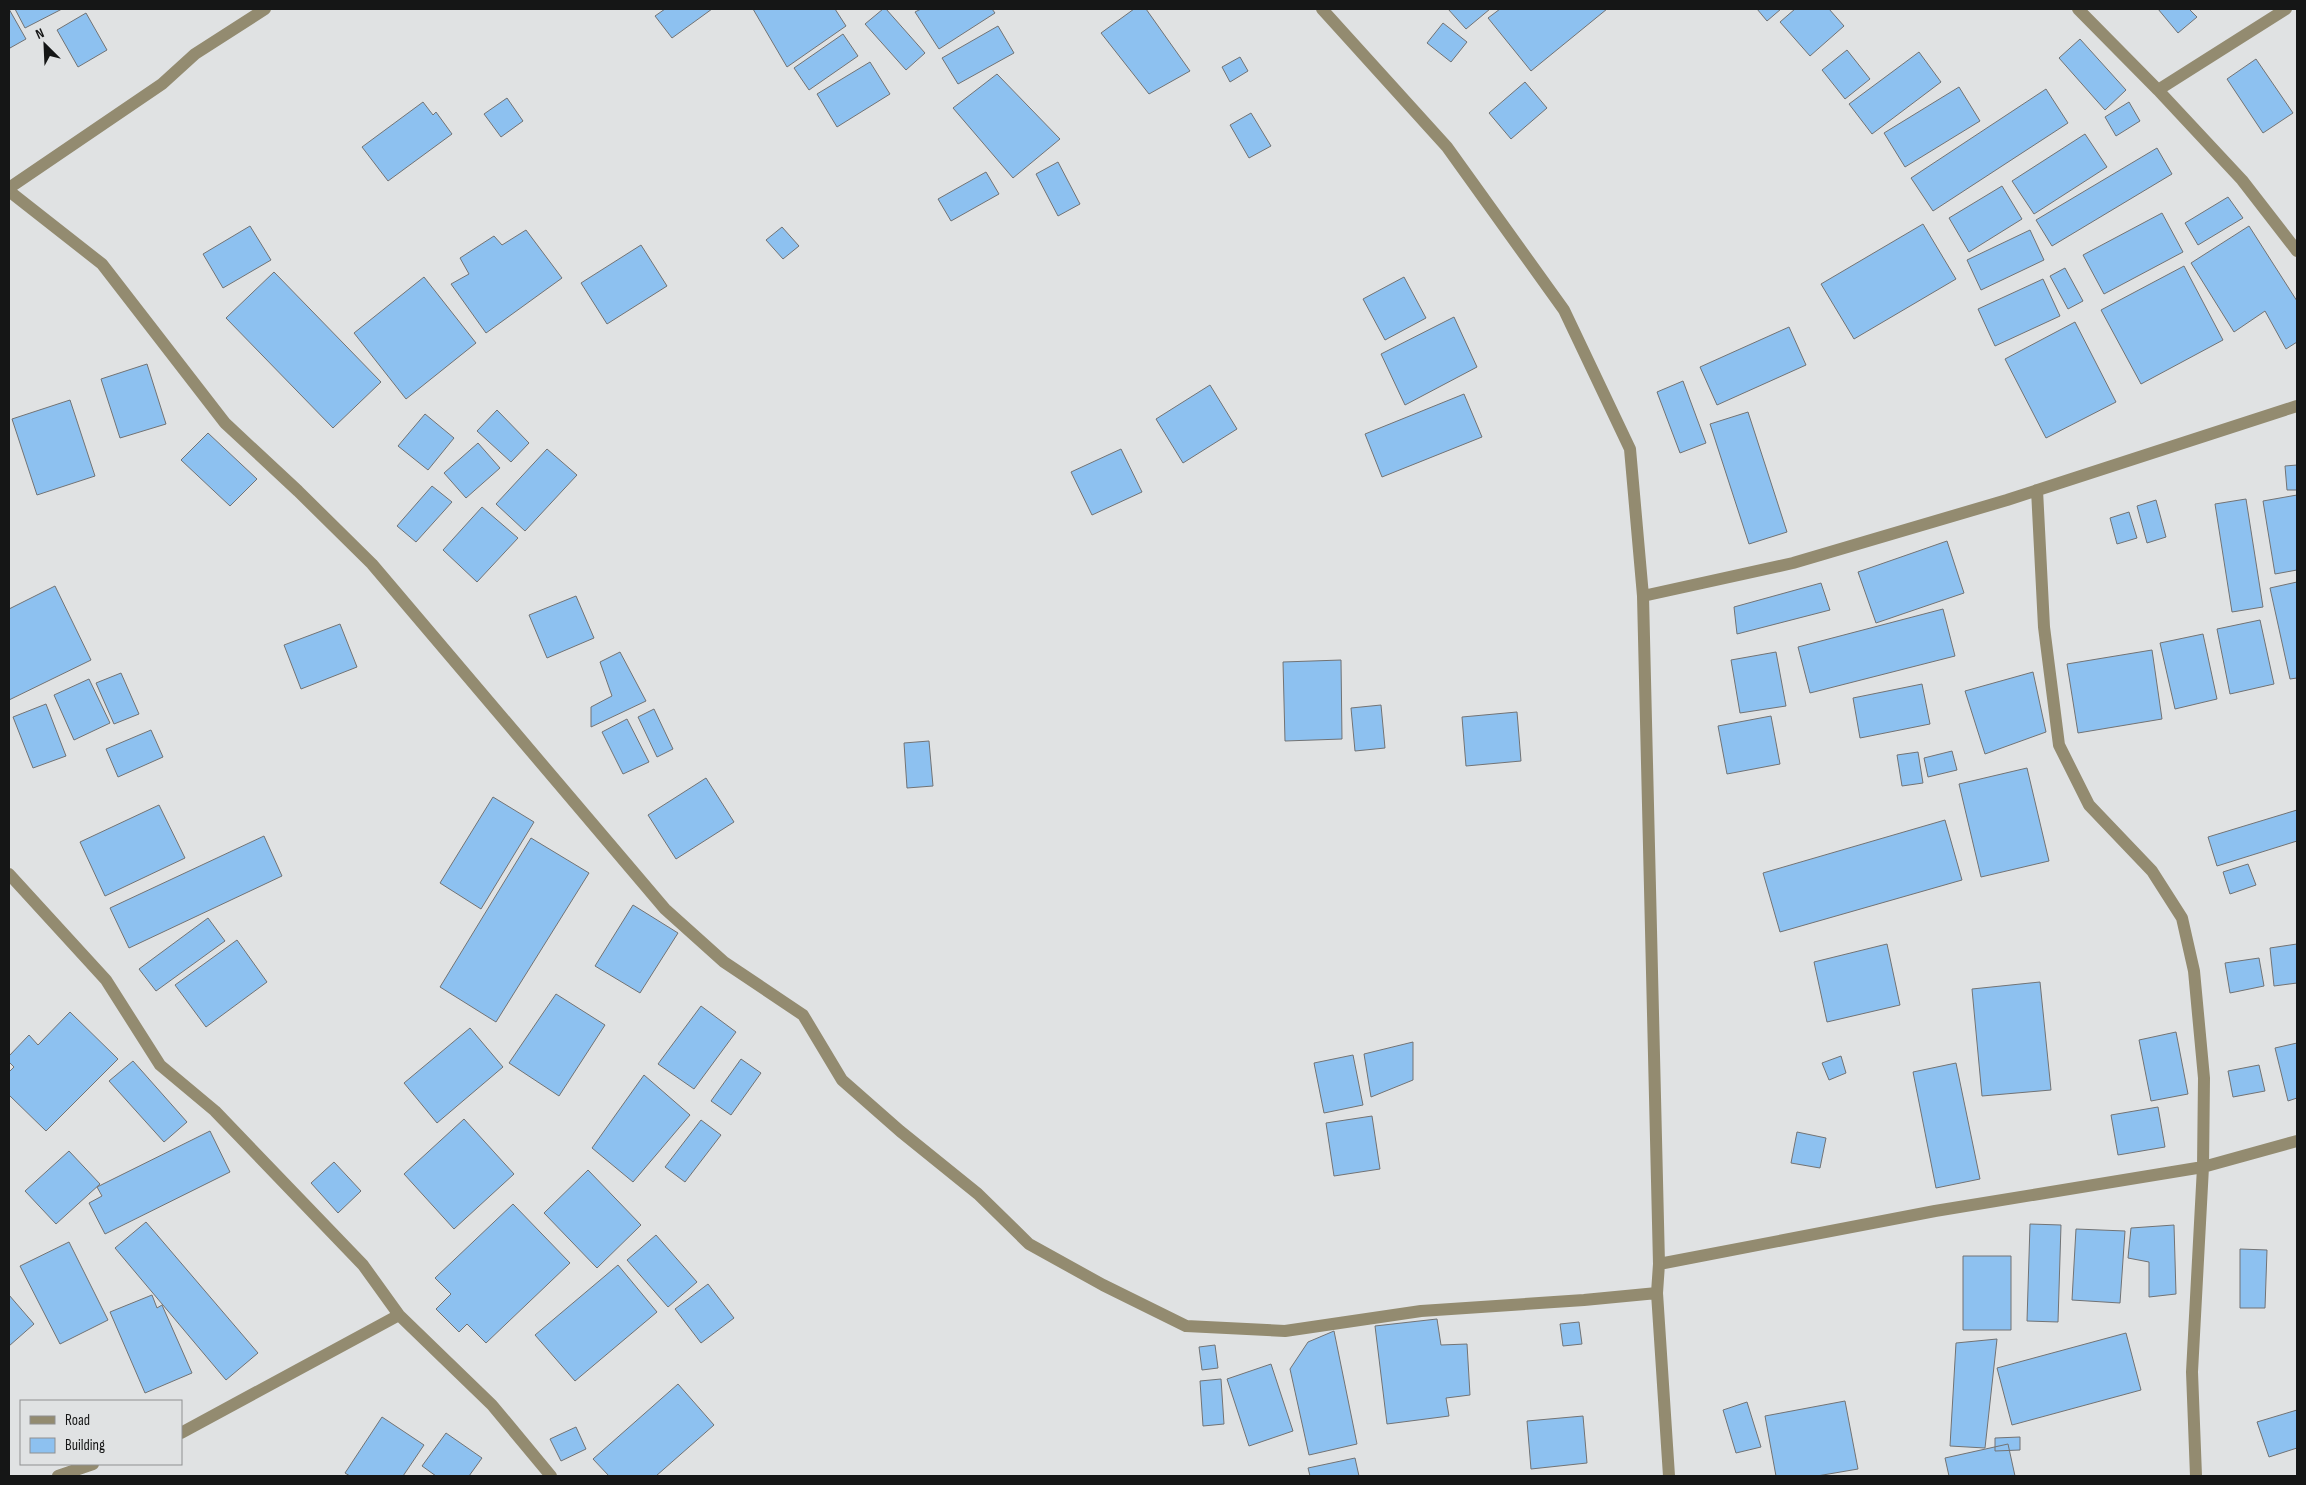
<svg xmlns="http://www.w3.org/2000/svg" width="2306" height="1485" viewBox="0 0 2306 1485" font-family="'Sofia Sans Condensed',sans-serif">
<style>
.building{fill:#8dc1f0;stroke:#727374}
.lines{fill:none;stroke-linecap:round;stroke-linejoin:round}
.minor{stroke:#938b70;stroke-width:12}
.tertiary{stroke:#938b70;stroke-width:12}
</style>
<rect width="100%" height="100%" fill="#e0e2e3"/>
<path class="building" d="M9,9l17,30 -16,9 -1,-3z
M15,9h47l-37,19z
M665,9h47l-40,29 -17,-22z
M753,9h82l11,17 -59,41z
M883,9h3l39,44 -19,17 -41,-46z
M921,9h71l3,4 -56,36 -24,-37z
M1134,9h12l44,62 -41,23 -48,-61z
M1448,9h42l-24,20z
M1500,9h107l-76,62 -43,-53z
M1757,9h24l-14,12z
M1795,9h34l15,17 -34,30 -30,-34z
M2158,9h31l8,8 -19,16z
M86,13l21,37 -29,17 -21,-37z
M1443,23l24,19 -16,20 -24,-19z
M998,26l16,27 -56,31 -16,-26z
M843,34l15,22 -49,34 -15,-22z
M2080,39l46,51 -21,20 -46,-52z
M1847,50l23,29 -25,20 -23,-29z
M1919,52l22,30 -69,52 -23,-30z
M1240,57l8,14 -18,11 -8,-15z
M2256,59l37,54 -30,20 -36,-54z
M870,62l20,32 -53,33 -20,-33z
M997,74l63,65 -47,39 -60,-70z
M1525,82l22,26 -36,31 -22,-26z
M1959,87l21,34 -75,46 -21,-34z
M2046,89l22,34 -135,88 -22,-33z
M507,98l16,23 -22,16 -17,-23z
M423,102l10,13 3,-3 16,22 -64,47 -26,-34z
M2129,102l11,19 -24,15 -11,-19z
M1251,113l20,33 -22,12 -19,-33z
M2085,134l22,33 -73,47 -22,-33z
M2157,148l15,26 -120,72 -16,-26z
M1058,162l22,42 -22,12 -22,-42z
M986,172l13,22 -48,27 -13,-22z
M2002,186l20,33 -53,33 -20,-34z
M2228,197l15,21 -45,27 -13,-22z
M2162,213l21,39 -79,42 -21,-39z
M1923,224l33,55 -102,60 -33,-55z
M250,226l21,34 -48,28 -20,-34z
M2249,226l48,75v41l-11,7 -21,-38 -31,21 -43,-69z
M782,227l17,19 -16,13 -17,-19z
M526,230l36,48 -76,55 -35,-49 18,-10 -9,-16 34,-22 8,9z
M2030,230l14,30 -63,30 -14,-30z
M641,245l26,41 -60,38 -26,-41z
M2184,266l39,74 -82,44 -40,-74z
M2065,268l18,33 -15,8 -18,-33z
M274,272l107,110 -48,46 -107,-110z
M424,277l52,66 -70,56 -52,-66z
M1404,277l22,41 -41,22 -22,-41z
M2043,279l17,37 -65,30 -17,-37z
M1454,317l23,50 -72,38 -24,-51z
M2075,322l41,80 -70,36 -41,-79z
M1789,327l17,38 -89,40 -17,-38z
M147,364l19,60 -46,14 -19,-59z
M1683,381l23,62 -26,10 -23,-61z
M1210,385l27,44 -54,34 -27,-44z
M1464,394l18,43 -100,40 -17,-43z
M70,400l25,76 -58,19 -25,-76z
M497,410l32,33 -18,19 -34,-31z
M1748,412l39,120 -38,12 -39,-120z
M425,414l29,24 -26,32 -30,-24z
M208,433l49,46 -27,27 -49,-46z
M478,443l22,25 -34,30 -22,-25z
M547,449l30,26 -52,56 -29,-27z
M1121,449l21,43 -50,23 -21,-43z
M2297,465v25h-10l-2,-24z
M432,486l20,16 -36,40 -19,-16z
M2297,495v75l-22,4 -12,-73z
M2246,499l17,108 -31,5 -17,-108z
M2156,500l10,37 -19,6 -10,-37z
M482,507l36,31 -41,44 -34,-32z
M2129,512l8,26 -20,6 -7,-26z
M1947,541l17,52 -88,30 -18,-51z
M2297,582v96l-7,1 -20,-91z
M1821,583l9,27 -93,24 -3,-27z
M55,586l36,74 -82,40v-91z
M576,596l18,42 -47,20 -18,-43z
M1943,609l12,47 -145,37 -12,-46z
M2260,620l14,64 -44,10 -13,-65z
M340,624l17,43 -56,22 -17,-44z
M2203,634l14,65 -42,10 -15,-66z
M2152,650l10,69 -84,14 -11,-69z
M620,652l26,49 -55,26v-20l21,-11 -12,-34z
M1776,652l10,54 -46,7 -9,-53z
M1341,660l1,79 -57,2 -2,-79z
M2033,672l13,60 -61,22 -20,-63z
M121,673l18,41 -25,10 -18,-41z
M89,679l21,44 -36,17 -20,-45z
M1922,684l8,40 -70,14 -7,-40z
M46,704l20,52 -33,12 -20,-51z
M1381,705l4,43 -30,3 -4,-43z
M654,709l19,40 -16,8 -19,-40z
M1517,712l4,49 -55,5 -4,-49z
M1771,716l9,48 -53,10 -9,-48z
M627,719l22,43 -26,12 -21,-42z
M151,730l12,27 -45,20 -12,-28z
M929,741l4,45 -26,2 -3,-45z
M1952,751l5,19 -29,7 -4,-19z
M1918,752l5,31 -21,3 -5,-31z
M2027,768l22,93 -68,16 -22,-93z
M706,778l28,44 -58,37 -28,-44z
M493,797l41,25 -53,87 -41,-26z
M159,805l26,53 -80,38 -25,-54z
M2297,810v31l-80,25 -9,-29z
M1945,820l17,60 -182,52 -17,-59z
M264,836l18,40 -153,72 -19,-40z
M531,838l58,35 -93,149 -56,-35z
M2248,864l8,21 -26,9 -7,-22z
M633,905l45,28 -38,60 -45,-27z
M208,918l17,23 -69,50 -17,-22z
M237,940l30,42 -61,45 -31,-42z
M1887,944l13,61 -73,17 -13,-60z
M2297,944v39l-23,3 -4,-38z
M2259,958l5,28 -34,7 -5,-30z
M2040,982l11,108 -69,6 -10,-107z
M556,994l49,31 -46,71 -50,-33z
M701,1006l35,26 -42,57 -36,-25z
M70,1012l48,47 -72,72 -37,-36v-23l5,-5 -5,-5v-6l20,-21 9,10z
M470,1028l33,39 -66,56 -33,-40z
M2176,1032l12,62 -37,7 -12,-61z
M1413,1042v38l-42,17 -7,-43z
M2297,1043v55l-9,3 -13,-53z
M1353,1055l10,50 -39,8 -10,-50z
M1841,1056l5,17 -17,7 -7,-17z
M741,1059l20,14 -30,42 -20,-14z
M133,1061l54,61 -23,20 -55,-61z
M1956,1063l24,116 -44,9 -23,-116z
M2259,1065l6,26 -32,6 -5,-26z
M644,1075l46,40 -57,67 -41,-34z
M2158,1107l7,40 -47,8 -7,-40z
M1372,1116l8,53 -46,7 -8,-53z
M464,1119l50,55 -60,55 -50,-55z
M701,1120l20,15 -36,47 -20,-15z
M210,1131l20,41 -125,62 -16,-31 13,-7 -5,-9z
M1797,1132l29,6 -6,30 -29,-5z
M69,1151l31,33 -44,40 -31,-33z
M334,1162l27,29 -23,22 -27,-30z
M588,1170l53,55 -44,43 -53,-55z
M513,1204l57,59 -84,80 -19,-19 -8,8 -23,-23 15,-15 -16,-16z
M146,1222l112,131 -32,27 -111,-132z
M2030,1224l31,1 -3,97 -31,-1z
M2174,1225l2,69 -27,3v-35l-21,-4 3,-30z
M2076,1229l49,2 -5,72 -48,-3z
M656,1235l41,47 -29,25 -41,-47z
M69,1242l39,78 -48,24 -40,-78z
M2240,1249l27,1 -2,58h-25z
M1963,1256h48v74h-48z
M618,1265l39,47 -82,69 -40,-46z
M708,1284l26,34 -33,25 -26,-34z
M9,1295l25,29 -25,22z
M152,1295l5,13 5,-3 30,68 -47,20 -35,-81z
M1437,1319l4,26 26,-1 3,51 -24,3 3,18 -62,8 -12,-98z
M1579,1322l3,22 -19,2 -3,-22z
M1334,1331l23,113 -48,11 -19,-86 18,-27z
M2126,1333l15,57 -129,35 -15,-57z
M1997,1339l-12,109 -35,-2 6,-103z
M1215,1345l3,23 -16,2 -3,-23z
M1271,1364l22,67 -44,15 -22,-67z
M1221,1379l3,45 -21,2 -3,-45z
M678,1384l36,41 -58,51h-47l-16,-17z
M1845,1401l13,68 -41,7h-41l-11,-60z
M1747,1402l14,45 -25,6 -13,-43z
M2297,1410v38l-28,9 -12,-35z
M1583,1416l4,47 -56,6 -4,-48z
M382,1417l42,28 -21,31h-53l-5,-3z
M576,1427l10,22 -25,12 -11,-22z
M446,1433l36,25 -13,18h-33l-14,-10z
M2020,1437v13l-25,1v-13z
M2008,1444l7,32h-66l-4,-18z
M1355,1458l4,18h-49l-2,-8z"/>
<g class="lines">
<path class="minor" d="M1322,9l125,138 117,163 66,139 13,147 16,668 -2,29 12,183
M2078,9l80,81 84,90 55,71
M2158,90l128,-81
M9,191l93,73 123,159 73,68 74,73 293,345 59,53 79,53 39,65 58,51 78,63 51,50 74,41 83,41 99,5 136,-20 163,-11 73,-7
M2037,490l7,137 15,118 30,60 63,66 30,47 12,53 10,107 -1,89 -11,205 4,104
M1643,596l150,-33 214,-63 290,-94
M9,874l97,106 54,85 55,46 148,154 36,50 93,90 59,71
M1659,1264l276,-53 268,-44 94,-26
M181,1433l218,-118
M58,1476l35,-12"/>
<path class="tertiary" d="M9,188l153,-104 33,-30 70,-45"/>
</g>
<rect width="2306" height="1485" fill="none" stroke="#151616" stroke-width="20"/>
<rect x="20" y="1400" width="162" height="65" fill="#e0e2e3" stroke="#8f9091"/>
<rect x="30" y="1416" width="25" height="8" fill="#938b70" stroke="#8f9091"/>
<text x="65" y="1425" font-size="15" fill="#151616">Road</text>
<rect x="30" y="1438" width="25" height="15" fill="#8dc1f0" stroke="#8f9091"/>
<text x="65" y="1450" font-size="15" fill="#151616">Building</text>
<g transform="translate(45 45) rotate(336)" stroke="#e0e2e3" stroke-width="4" paint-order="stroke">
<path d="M0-4L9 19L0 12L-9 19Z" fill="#151616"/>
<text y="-8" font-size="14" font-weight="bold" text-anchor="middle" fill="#151616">N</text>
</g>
</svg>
